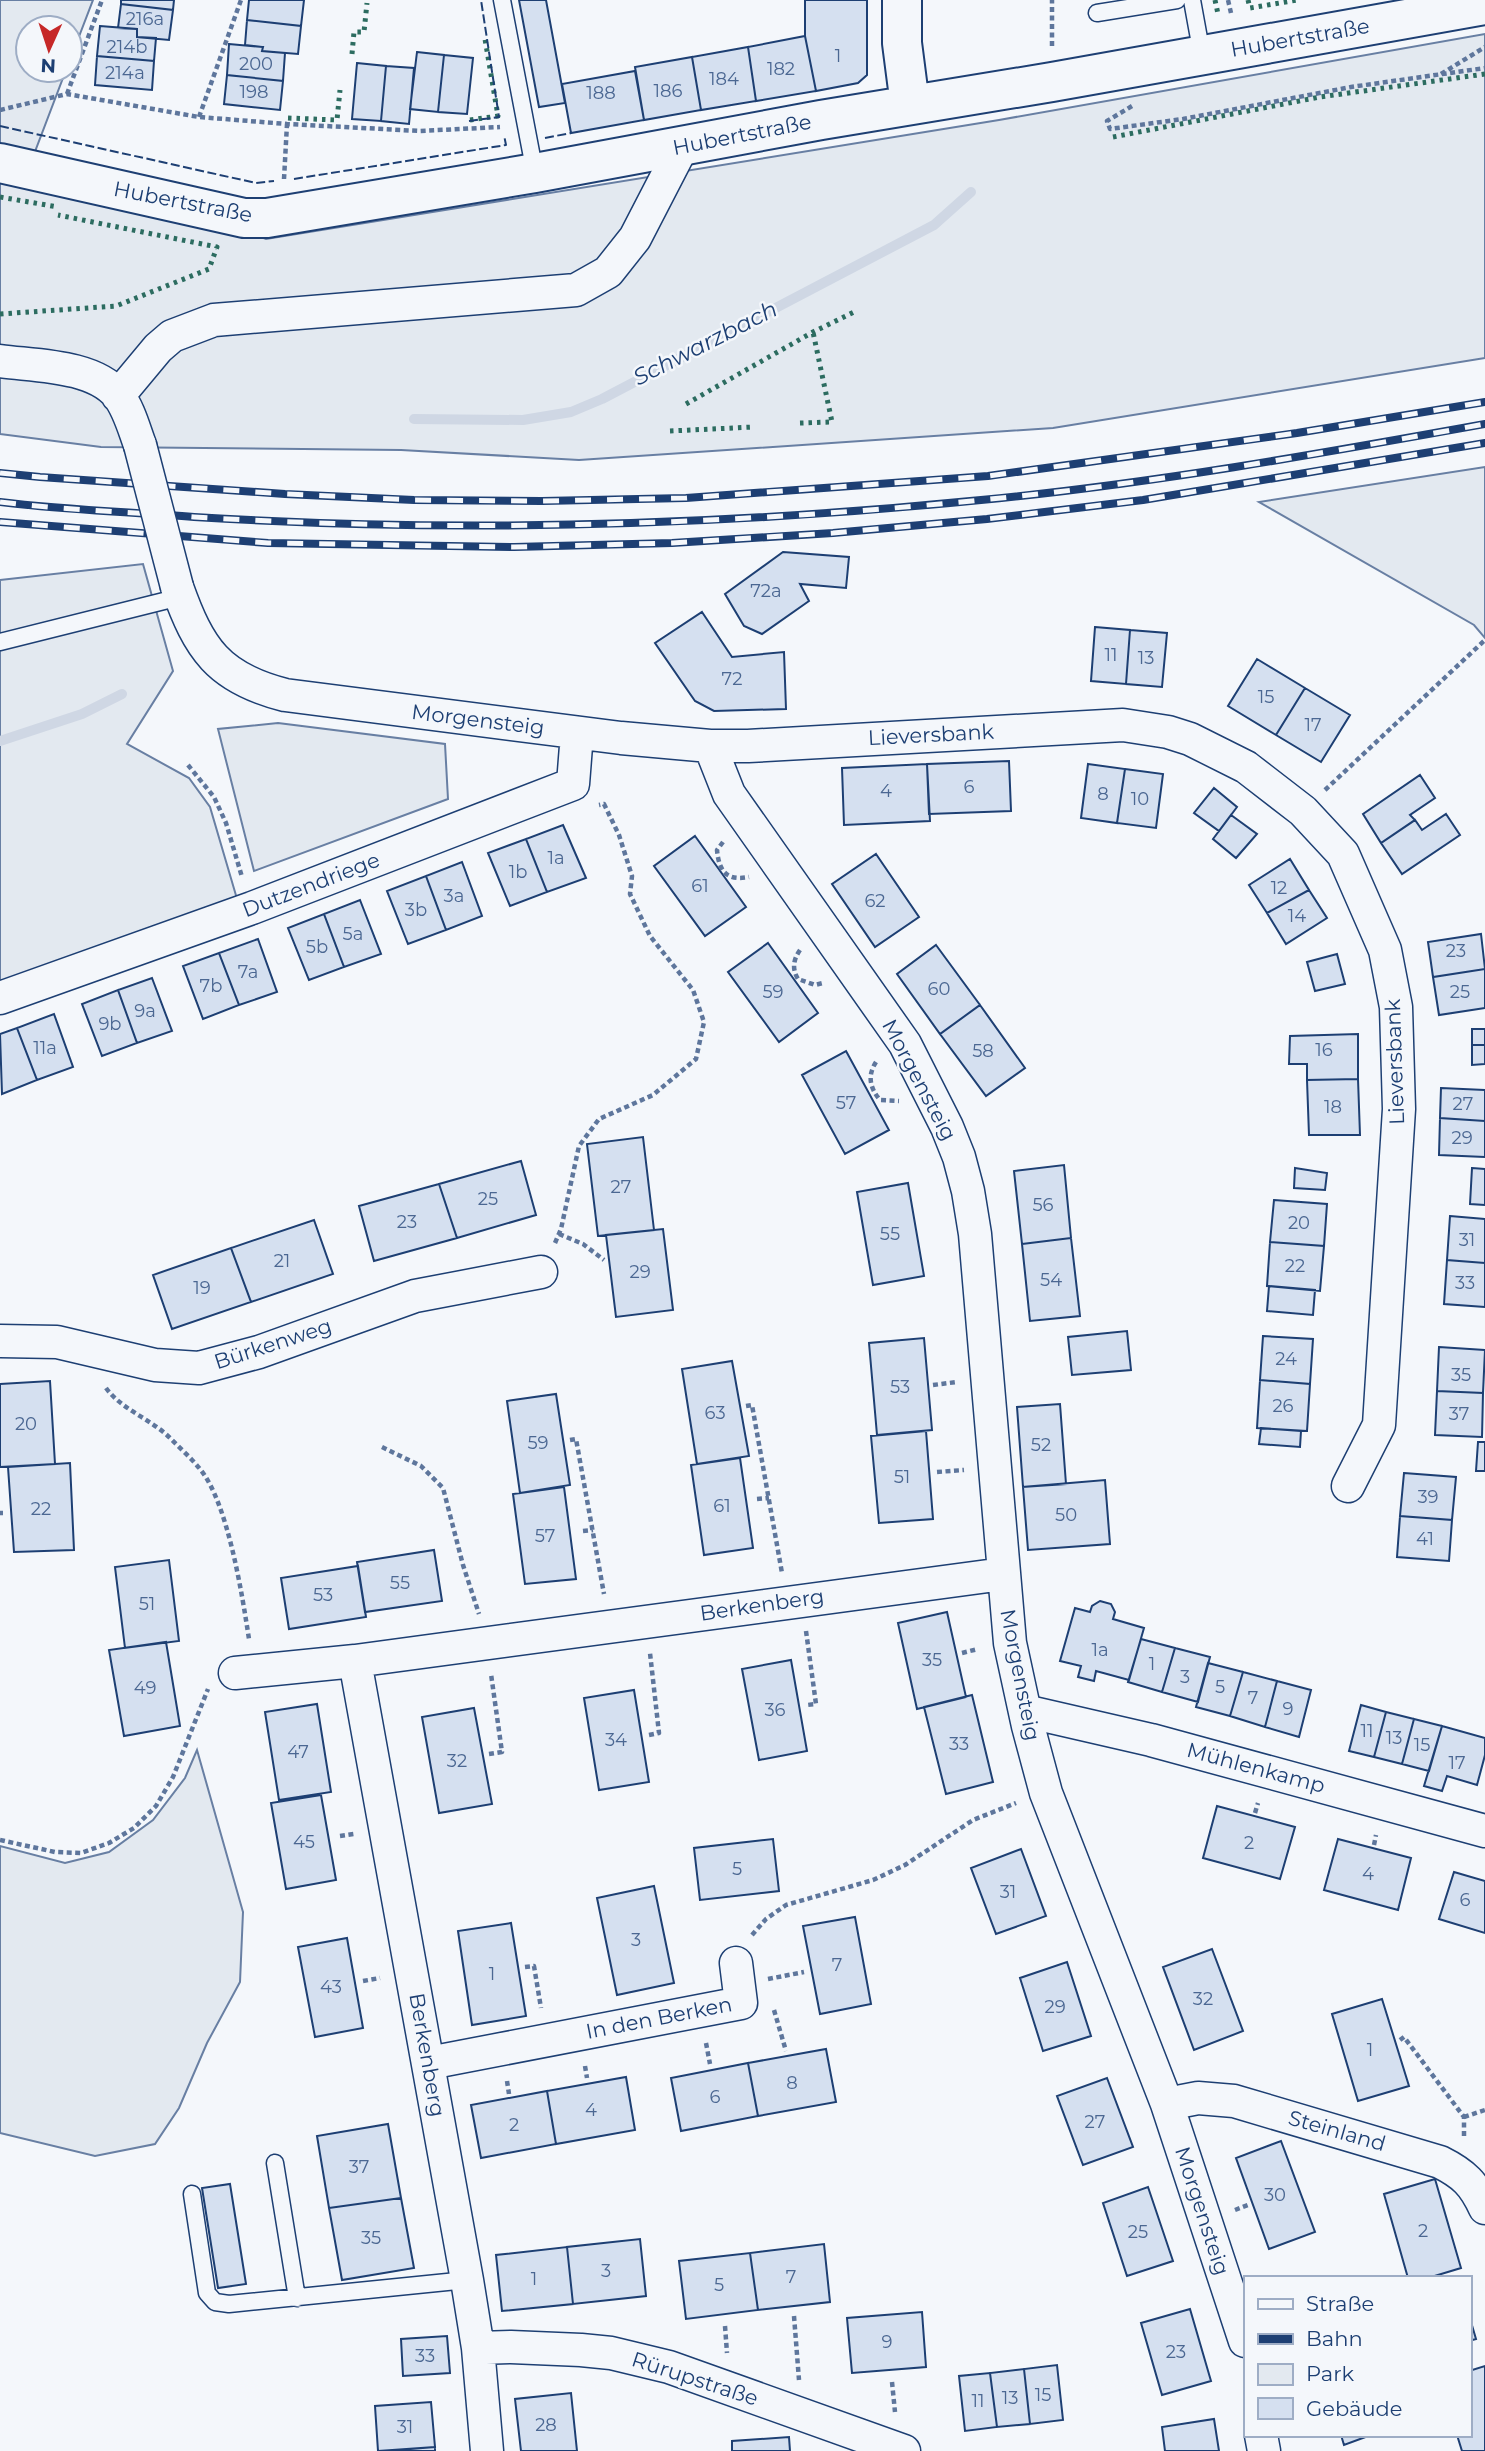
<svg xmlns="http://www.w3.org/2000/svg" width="1485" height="2451" viewBox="0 0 1485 2451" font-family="Montserrat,sans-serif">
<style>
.green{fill:#e3e9f0;stroke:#687fa3;stroke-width:2}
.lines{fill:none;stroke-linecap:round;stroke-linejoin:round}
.stream{stroke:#cfd7e4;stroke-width:10}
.building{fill:#d5e0f0;stroke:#1d3f73;stroke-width:2}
.lane-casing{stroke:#1d3f73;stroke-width:19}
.street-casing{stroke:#1d3f73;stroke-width:35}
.secondary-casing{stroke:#1d3f73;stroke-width:42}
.path{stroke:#5e769c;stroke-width:4.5;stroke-dasharray:5 3.5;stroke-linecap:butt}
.lane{stroke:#f4f7fb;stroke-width:16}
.street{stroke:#f4f7fb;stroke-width:32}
.secondary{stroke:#f4f7fb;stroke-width:38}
.rail-casing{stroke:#1d3f73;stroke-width:8}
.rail{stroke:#f4f7fb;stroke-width:5;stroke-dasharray:16;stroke-linecap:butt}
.street-bridge-casing{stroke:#1d3f73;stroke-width:35;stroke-linecap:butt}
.street-bridge{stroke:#f4f7fb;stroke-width:32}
.hedge{stroke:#2c6c60;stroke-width:5;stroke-dasharray:3.5 5;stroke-linecap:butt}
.fence{stroke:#1d3f73;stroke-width:2;stroke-dasharray:9 3.5;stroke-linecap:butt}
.labels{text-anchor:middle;stroke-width:5;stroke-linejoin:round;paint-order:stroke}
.number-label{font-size:18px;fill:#4b6792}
.street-label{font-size:21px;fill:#1d3f73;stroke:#f4f7fb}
.water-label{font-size:23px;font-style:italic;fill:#1d3f73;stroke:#f4f7fb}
</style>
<rect width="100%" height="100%" fill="#f4f7fb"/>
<path class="green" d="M0,0h93l-23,60v-32h-42v42h38l-35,92 -31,-6z
M1485,34v324l-432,70 -474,32 -178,-10 -300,-3 -101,-13v-264l230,55 36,14 733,-119z
M1485,467v171l-11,-13 -215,-123z
M143,564l30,107 -46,73 62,34 21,29 30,102 -240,84v-413z
M278,723l167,21 3,55 -194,72 -36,-142z
M197,1750l46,162 -3,70 -33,61 -28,65 -24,36 -60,12 -95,-23v-287l65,17 44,-11 44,-32 32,-42z"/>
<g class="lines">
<path class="stream" d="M414,419l109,1 48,-8 31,-13 332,-174 37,-33
M0,741l82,-27 40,-20"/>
</g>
<path class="building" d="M121,0h53l-1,10 -52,-6z
M249,0h55l-3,26 -54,-6z
M519,0h27l19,103 -26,4z
M805,0h62v75l-9,8 -42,8 -11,-55z
M121,4l52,6 -4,30 -32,-3v-8l-19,-1z
M247,20l54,6 -3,28 -36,-3 1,-4 -18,-2z
M100,26l37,3v8l19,1 -2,23 -57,-5z
M805,36l11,55 -60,10 -8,-54z
M229,44l34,3 -1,4 23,2 -2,28 -56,-6z
M748,47l8,54 -55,9 -9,-53z
M417,52l27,3 -6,57 -28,-3z
M444,55l29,3 -6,56 -29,-2z
M97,56l57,5 -2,29 -57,-5z
M692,57l9,53 -57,10 -9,-53z
M357,63l29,3 -5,55 -29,-2z
M386,66l28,2 -5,56 -28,-3z
M635,71l9,49 -73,13 -9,-49z
M227,75l56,6 -3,29 -56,-6z
M783,552l66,5 -3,31 -46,-4 9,17 -47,33 -18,-8 -19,-32z
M702,612l30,45 52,-5 2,57 -72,2 -19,-10 -40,-58z
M1095,627l35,3 -4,54 -35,-3z
M1130,630l37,3 -5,54 -36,-3z
M1257,659l48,29 -29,47 -48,-29z
M1305,688l45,27 -29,47 -45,-27z
M1009,761l2,50 -82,3 -2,-50z
M927,764l3,57 -86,4 -2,-57z
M1088,764l37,5 -8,54 -36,-5z
M1125,769l38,5 -7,54 -39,-5z
M1420,775l15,23 -25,17 5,5 -34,23 -18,-29z
M1214,788l23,19 -18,24 -25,-18z
M1446,814l14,21 -58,39 -21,-31 34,-23 7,10z
M1231,815l26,19 -21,24 -23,-19z
M563,825l23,53 -39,14 -21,-53z
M695,836l51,71 -41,29 -51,-70z
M526,839l21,53 -37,14 -22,-53z
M876,854l43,63 -44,30 -43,-63z
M1290,859l19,31 -42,23 -18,-28z
M462,862l20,54 -36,14 -20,-54z
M426,876l20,54 -38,14 -21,-53z
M1309,890l18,28 -41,26 -19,-31z
M360,900l21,54 -37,13 -20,-53z
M324,914l20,53 -35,13 -21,-52z
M1481,934l4,35 -52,8 -5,-35z
M258,939l19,53 -38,13 -20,-52z
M768,943l50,70 -39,29 -51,-70z
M936,945l44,60 -40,29 -43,-60z
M219,953l20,52 -36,14 -20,-53z
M1337,954l8,30 -30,7 -8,-29z
M1485,969v39l-46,7 -6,-38z
M152,978l20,53 -35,12 -19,-53z
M118,990l19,53 -35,13 -20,-52z
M980,1005l45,63 -39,28 -46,-62z
M54,1014l19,53 -36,13 -20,-52z
M17,1028l20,52 -35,14 -2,-60z
M1472,1029h13v16h-13z
M1358,1034v45l-51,1v-16h-18l1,-28z
M1472,1045h13v19l-13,1z
M846,1051l43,79 -44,24 -43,-79z
M1358,1079l2,56h-51l-2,-55z
M1441,1088l44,2v31l-45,-3z
M1440,1118l45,3v36l-46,-2z
M643,1137l11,93 -56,6 -11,-92z
M521,1161l15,54 -79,23 -18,-54z
M1064,1165l7,73 -49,6 -8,-73z
M1295,1168l32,5 -2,17 -31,-2z
M1472,1168l13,1v36l-15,-1z
M908,1183l16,93 -51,9 -16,-93z
M439,1184l18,54 -83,23 -15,-55z
M1274,1200l53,4 -3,42 -54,-4z
M1450,1216l35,3v44l-38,-3z
M314,1220l19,54 -82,28 -20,-54z
M663,1229l10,81 -57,7 -10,-82z
M1071,1238l9,78 -50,5 -8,-77z
M1270,1242l54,4 -4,45 -53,-5z
M231,1248l20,54 -79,27 -19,-54z
M1447,1260l38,3v44l-41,-3z
M1269,1286l46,4 -2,25 -46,-4z
M1127,1331l4,39 -59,5 -4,-38z
M1263,1336l50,3 -3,45 -50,-4z
M924,1338l8,92 -55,5 -8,-92z
M1439,1347l46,3 -2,43 -46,-2z
M732,1361l17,95 -52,8 -15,-95z
M1260,1380l50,4 -3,47 -50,-3z
M50,1381l5,83 -55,3v-83z
M1437,1391l46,2 -1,44 -47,-2z
M556,1394l14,91 -50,8 -13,-92z
M1060,1404l6,80 -43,3 -6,-80z
M1261,1428l40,3 -1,16 -41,-3z
M926,1431l7,88 -54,4 -8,-87z
M1478,1442h7v29h-9z
M740,1458l13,90 -49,7 -13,-90z
M70,1463l4,87 -60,2 -6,-85z
M1404,1473l52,4 -4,43 -52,-4z
M1105,1480l5,64 -82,6 -5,-63z
M564,1487l12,92 -51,5 -12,-90z
M1400,1516l52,4 -3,41 -52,-4z
M434,1550l8,51 -77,11 -8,-50z
M169,1560l10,81 -54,7 -10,-81z
M358,1566l8,51 -77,12 -8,-51z
M1100,1601l11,3 4,8 -2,7 31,9 -15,52 -33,-9 -2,10 -16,-4 3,-11 -21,-5 15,-53 15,4 2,-6z
M947,1612l19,85 -49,12 -19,-86z
M1141,1639l34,9 -13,44 -34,-10z
M166,1642l14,84 -56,10 -15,-86z
M1175,1648l35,9 -12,45 -36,-10z
M791,1660l16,91 -48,9 -17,-91z
M1208,1663l35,9 -13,44 -34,-9z
M1243,1672l34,9 -12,46 -35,-11z
M1277,1681l34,9 -12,47 -34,-10z
M634,1690l15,92 -50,8 -15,-92z
M972,1695l21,87 -47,12 -22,-87z
M317,1704l14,88 -52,8 -14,-88z
M1361,1705l25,7 -12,45 -25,-6z
M474,1708l18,96 -53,9 -17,-96z
M1386,1712l28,7 -12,45 -28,-7z
M1414,1719l28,7 -13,45 -27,-7z
M1442,1726l43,12v17l-8,30 -30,-9 -5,15 -18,-5z
M321,1795l15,85 -50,9 -15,-86z
M1217,1806l78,21 -15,52 -77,-21z
M773,1839l6,52 -79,9 -6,-52z
M1338,1839l73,19 -13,52 -74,-20z
M1021,1849l25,67 -50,18 -25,-66z
M1454,1872l31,9v52l-46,-14z
M654,1886l20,97 -57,12 -20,-97z
M855,1917l16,87 -51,10 -17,-88z
M511,1923l15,93 -54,9 -14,-94z
M347,1938l16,90 -48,9 -17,-90z
M1212,1949l31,82 -49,19 -31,-83z
M1067,1962l24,74 -48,15 -23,-73z
M1382,1999l27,87 -51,15 -26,-87z
M826,2049l10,53 -78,14 -10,-53z
M748,2063l10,53 -77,15 -10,-53z
M626,2077l9,53 -79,14 -9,-53z
M1107,2078l26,69 -50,18 -26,-69z
M547,2091l9,53 -75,14 -10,-53z
M388,2124l13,74 -72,10 -12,-72z
M1281,2141l34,91 -46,17 -33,-91z
M1435,2179l26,89 -33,10h-20l-24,-84z
M230,2184l16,100 -28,4 -16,-100z
M1148,2187l25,74 -46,15 -24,-73z
M401,2198l13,70 -72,12 -13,-72z
M640,2239l6,57 -73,8 -6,-57z
M824,2244l6,58 -72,8 -8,-57z
M567,2247l6,57 -71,7 -6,-56z
M750,2253l8,57 -72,9 -7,-58z
M1190,2309l21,72 -49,14 -21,-72z
M922,2312l4,55 -74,6 -5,-55z
M1469,2315l7,24 -7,2z
M447,2336l3,37 -47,3 -2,-37z
M1057,2365l6,55 -33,4 -6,-55z
M1485,2366v85h-23l-5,-16h12v-64z
M1024,2369l6,55 -33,3 -7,-54z
M990,2373l7,54 -32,4 -6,-55z
M571,2393l6,58h-56l-6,-52z
M431,2402l4,45 -57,4 -3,-45z
M1214,2419l5,32h-54l-3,-24z
M1341,2435h30l-27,10z
M789,2437l1,14h-58v-10z
M435,2447v4h-49z"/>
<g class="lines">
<g class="lane-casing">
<path id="lane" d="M502,0l33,173
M1192,0l10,55
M1097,13l80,-13
M0,642l180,-45
M275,2163l22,135
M192,2194l15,99 8,9 14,2 238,-24"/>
</g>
<g class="street-casing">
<path id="street" d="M0,361c36,5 93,4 118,34 11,14 16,34 22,50
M118,396l40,-48 14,-12 42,-16 362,-30 32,-18 27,-34 47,-91
M177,587c22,62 41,91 108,108l336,43 89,8h38l375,-21 45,7 22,7 56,28 57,44 40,43 42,96 11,57 3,102 -20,316 -31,61
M710,746l19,48 176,250 42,83 12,30 9,34 7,43 35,409 18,83 18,67 121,311 78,237
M0,998l252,-90 321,-124 4,-51
M0,1341l57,1 98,23 44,3 60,-16 156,-56 126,-24
M355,1661l112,619 11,68 9,103
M235,1673l120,-12 648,-87
M1025,1711l126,29 334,91
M429,2063l312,-60 -5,-40
M1167,2104l31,-6 36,3 206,61c24,12 34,22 45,46
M478,2348l33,-1 70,3 30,3 58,14 235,84
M1261,2435l3,16"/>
</g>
<g class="secondary-casing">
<path id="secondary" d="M902,0v43l8,62
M0,163l244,55h23l268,-45 286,-53 231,-38 433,-77"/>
</g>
<path class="path" d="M1228,0l3,13
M1052,46v-46
M1441,74l44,-27
M67,94l35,-94
M1132,106l-25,15 3,8 73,-10 168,-32 134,-19
M0,110l67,-16 132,23 88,7 133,7 80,-4
M199,117l42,-117
M284,179l3,-55
M188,765l26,32 12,26 16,54
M1325,790l160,-150
M723,842l-6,8c2,22 10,31 32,27
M800,950c-7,10 -8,19 -2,29l17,6 8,-2
M876,1062c-9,14 -6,26 4,38l19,1
M559,1234l24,10 21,16
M555,1243l6,-14 18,-83 20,-27 54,-24 43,-36 8,-37 -11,-32 -43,-54 -20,-42 2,-18 -13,-41 -15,-31 -5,1
M933,1385l24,-3
M106,1388c16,22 45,31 64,50 10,10 21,20 30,31 28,34 42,125 49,170
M746,1406l6,-1 30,168
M570,1440l6,-1 28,155
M382,1447l39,19 22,22 20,77 16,49
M937,1472l27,-2
M757,1499l12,-1
M0,1513h3
M583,1531l10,-1
M806,1631l10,73 -9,1
M962,1653l16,-4
M649,1735l10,-2 -9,-80
M489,1754l13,-2 -11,-78
M1255,1813l3,-10
M340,1836l14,-2
M0,1840l55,12 26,1 28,-10 25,-15 22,-22 17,-29 35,-88
M1374,1845l2,-10
M752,1935l14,-16 20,-14 87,-25 32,-15 68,-45 43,-17
M525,1967l9,-1 7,42
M768,1979l36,-7
M363,1981l17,-3
M774,2010l12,41
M1400,2040l4,-3 60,80v21
M706,2043l4,21
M585,2066l2,12
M507,2081l2,13
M1464,2117l21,-7
M1235,2210l13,-5
M794,2316l5,64
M725,2326l2,27
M892,2382l3,30"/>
<use href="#lane" class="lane"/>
<use href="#street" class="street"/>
<use href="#secondary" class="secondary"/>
<g class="rail-casing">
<path id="rail" d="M0,473l40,4 245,17 129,6 128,1 144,-3 302,-22 309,-43 188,-31
M0,502c65,8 130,10 194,15 263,16 525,9 787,-17 169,-16 337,-46 504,-76
M0,522l268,21 246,4 158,-4 161,-10 154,-14 156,-19 342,-57"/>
</g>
<use href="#rail" class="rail"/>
<g class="street-bridge-casing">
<path id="street-bridge" d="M140,445l37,142"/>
</g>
<use href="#street-bridge" class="street-bridge"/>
<path class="hedge" d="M1215,0l3,14
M1248,0l2,8 47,-8
M352,54l2,-22h10l3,-29
M288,118l49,2 3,-30
M470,120l28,-4 -13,-77
M1113,137l207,-40 165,-23
M0,197l58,10
M0,314l116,-8 93,-37 8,-22 -159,-32
M686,404l127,-72 43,-21
M800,423l32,-1 -19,-90
M670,431l84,-4"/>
<path class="fence" d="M469,121l30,-4 -18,-117
M0,126l256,57 18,-2
M545,138l26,-5
M294,179l212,-34 -2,-10"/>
</g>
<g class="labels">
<g class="number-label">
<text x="145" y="25">216a</text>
<text x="127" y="53">214b</text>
<text x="838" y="62">1</text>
<text x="256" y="70">200</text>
<text x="781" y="75">182</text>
<text x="125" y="79">214a</text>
<text x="724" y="85">184</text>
<text x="668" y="97">186</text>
<text x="254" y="98">198</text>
<text x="601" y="99">188</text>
<text x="766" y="597">72a</text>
<text x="1111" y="661">11</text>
<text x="1146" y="664">13</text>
<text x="732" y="685">72</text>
<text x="1266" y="703">15</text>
<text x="1313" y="731">17</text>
<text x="969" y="793">6</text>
<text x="886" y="797">4</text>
<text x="1103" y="800">8</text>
<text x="1140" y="805">10</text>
<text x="556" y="864">1a</text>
<text x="518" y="878">1b</text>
<text x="700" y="892">61</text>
<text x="1279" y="894">12</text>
<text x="454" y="902">3a</text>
<text x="875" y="907">62</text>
<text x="416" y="916">3b</text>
<text x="1297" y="922">14</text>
<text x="353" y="940">5a</text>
<text x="317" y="953">5b</text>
<text x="1456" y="957">23</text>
<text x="248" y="978">7a</text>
<text x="211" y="992">7b</text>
<text x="939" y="995">60</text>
<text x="773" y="998">59</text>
<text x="1460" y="998">25</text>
<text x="145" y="1017">9a</text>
<text x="110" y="1030">9b</text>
<text x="45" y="1054">11a</text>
<text x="1324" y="1056">16</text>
<text x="983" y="1057">58</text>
<text x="846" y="1109">57</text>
<text x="1463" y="1110">27</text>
<text x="1333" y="1113">18</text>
<text x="1462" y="1144">29</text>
<text x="621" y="1193">27</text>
<text x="488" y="1205">25</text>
<text x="1043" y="1211">56</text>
<text x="407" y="1228">23</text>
<text x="1299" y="1229">20</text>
<text x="890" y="1240">55</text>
<text x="1467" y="1246">31</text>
<text x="282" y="1267">21</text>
<text x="1295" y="1272">22</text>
<text x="640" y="1278">29</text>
<text x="1051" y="1286">54</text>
<text x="1465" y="1289">33</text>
<text x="202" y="1294">19</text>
<text x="1286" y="1365">24</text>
<text x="1461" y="1381">35</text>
<text x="900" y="1393">53</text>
<text x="1283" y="1412">26</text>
<text x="715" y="1419">63</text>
<text x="1459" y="1420">37</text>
<text x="26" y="1430">20</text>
<text x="538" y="1449">59</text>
<text x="1041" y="1451">52</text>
<text x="902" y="1483">51</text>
<text x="1428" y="1503">39</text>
<text x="722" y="1512">61</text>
<text x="41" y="1515">22</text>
<text x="1066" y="1521">50</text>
<text x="545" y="1542">57</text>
<text x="1425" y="1545">41</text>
<text x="400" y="1589">55</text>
<text x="323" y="1601">53</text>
<text x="147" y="1610">51</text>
<text x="1100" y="1656">1a</text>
<text x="932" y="1666">35</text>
<text x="1152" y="1670">1</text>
<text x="1185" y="1683">3</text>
<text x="1220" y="1693">5</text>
<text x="145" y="1694">49</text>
<text x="1253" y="1704">7</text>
<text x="1288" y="1715">9</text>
<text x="775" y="1716">36</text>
<text x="1367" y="1737">11</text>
<text x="1394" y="1744">13</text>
<text x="616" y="1746">34</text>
<text x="959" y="1750">33</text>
<text x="1422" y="1751">15</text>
<text x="298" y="1758">47</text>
<text x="457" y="1767">32</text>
<text x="1457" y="1769">17</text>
<text x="304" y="1848">45</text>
<text x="1249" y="1849">2</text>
<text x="737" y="1875">5</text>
<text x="1368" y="1880">4</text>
<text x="1008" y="1898">31</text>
<text x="1465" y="1906">6</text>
<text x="636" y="1946">3</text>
<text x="837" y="1971">7</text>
<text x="492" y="1980">1</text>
<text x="331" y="1993">43</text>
<text x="1203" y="2005">32</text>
<text x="1055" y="2013">29</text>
<text x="1370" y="2056">1</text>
<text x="792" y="2089">8</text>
<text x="715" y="2103">6</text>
<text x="591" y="2116">4</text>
<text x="1095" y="2128">27</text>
<text x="514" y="2131">2</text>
<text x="359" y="2173">37</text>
<text x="1275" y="2201">30</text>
<text x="1423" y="2237">2</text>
<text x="1138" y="2238">25</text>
<text x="371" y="2244">35</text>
<text x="606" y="2277">3</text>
<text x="791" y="2283">7</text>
<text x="534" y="2285">1</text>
<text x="719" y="2291">5</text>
<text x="887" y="2348">9</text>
<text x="1176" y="2358">23</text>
<text x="425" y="2362">33</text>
<text x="1043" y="2401">15</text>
<text x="1010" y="2404">13</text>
<text x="978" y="2407">11</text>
<text x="546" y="2431">28</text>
<text x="405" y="2433">31</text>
</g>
<g class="street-label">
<text transform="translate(1300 38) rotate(-10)" y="7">Hubertstraße</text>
<text transform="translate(742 135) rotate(-11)" y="7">Hubertstraße</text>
<text transform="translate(183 202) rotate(11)" y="7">Hubertstraße</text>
<text transform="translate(478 720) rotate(7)" y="7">Morgensteig</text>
<text transform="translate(931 735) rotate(-3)" y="7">Lieversbank</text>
<text transform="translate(311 885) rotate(-21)" y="7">Dutzendriege</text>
<text transform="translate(1395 1062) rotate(-92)" y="7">Lieversbank</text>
<text transform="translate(919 1080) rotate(62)" y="7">Morgensteig</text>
<text transform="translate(273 1344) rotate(-18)" y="7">Bürkenweg</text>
<text transform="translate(762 1605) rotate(-8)" y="7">Berkenberg</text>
<text transform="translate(1020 1675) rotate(79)" y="7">Morgensteig</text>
<text transform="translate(1256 1768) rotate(15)" y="7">Mühlenkamp</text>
<text transform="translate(659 2018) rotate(-11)" y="7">In den Berken</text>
<text transform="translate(427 2055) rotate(80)" y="7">Berkenberg</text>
<text transform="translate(1337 2131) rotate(16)" y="7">Steinland</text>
<text transform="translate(1202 2211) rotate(72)" y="7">Morgensteig</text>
<text transform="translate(695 2379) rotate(18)" y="7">Rürupstraße</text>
</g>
<g class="water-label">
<text transform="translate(705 343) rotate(-27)" y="8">Schwarzbach</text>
</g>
</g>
<rect x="1244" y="2276" width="228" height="161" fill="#f4f7fb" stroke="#9eadc5" stroke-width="2"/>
<rect x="1258" y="2299" width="35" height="10" fill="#f4f7fb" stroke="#9eadc5" stroke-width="2"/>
<text x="1306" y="2311" font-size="21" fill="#1d3f73">Straße</text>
<rect x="1258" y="2334" width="35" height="10" fill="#1d3f73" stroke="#9eadc5" stroke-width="2"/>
<text x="1306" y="2346" font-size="21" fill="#1d3f73">Bahn</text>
<rect x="1258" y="2364" width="35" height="21" fill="#e3e9f0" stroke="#9eadc5" stroke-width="2"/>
<text x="1306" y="2381" font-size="21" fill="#1d3f73">Park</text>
<rect x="1258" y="2398" width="35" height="21" fill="#d5e0f0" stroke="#9eadc5" stroke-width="2"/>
<text x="1306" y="2416" font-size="21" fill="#1d3f73">Gebäude</text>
<g transform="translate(49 49) rotate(183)"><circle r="33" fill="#f4f7fb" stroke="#9eadc5" stroke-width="2"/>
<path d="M0-5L12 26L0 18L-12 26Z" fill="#c62828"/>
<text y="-10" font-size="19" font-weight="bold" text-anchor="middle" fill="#1d3f73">N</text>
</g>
</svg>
